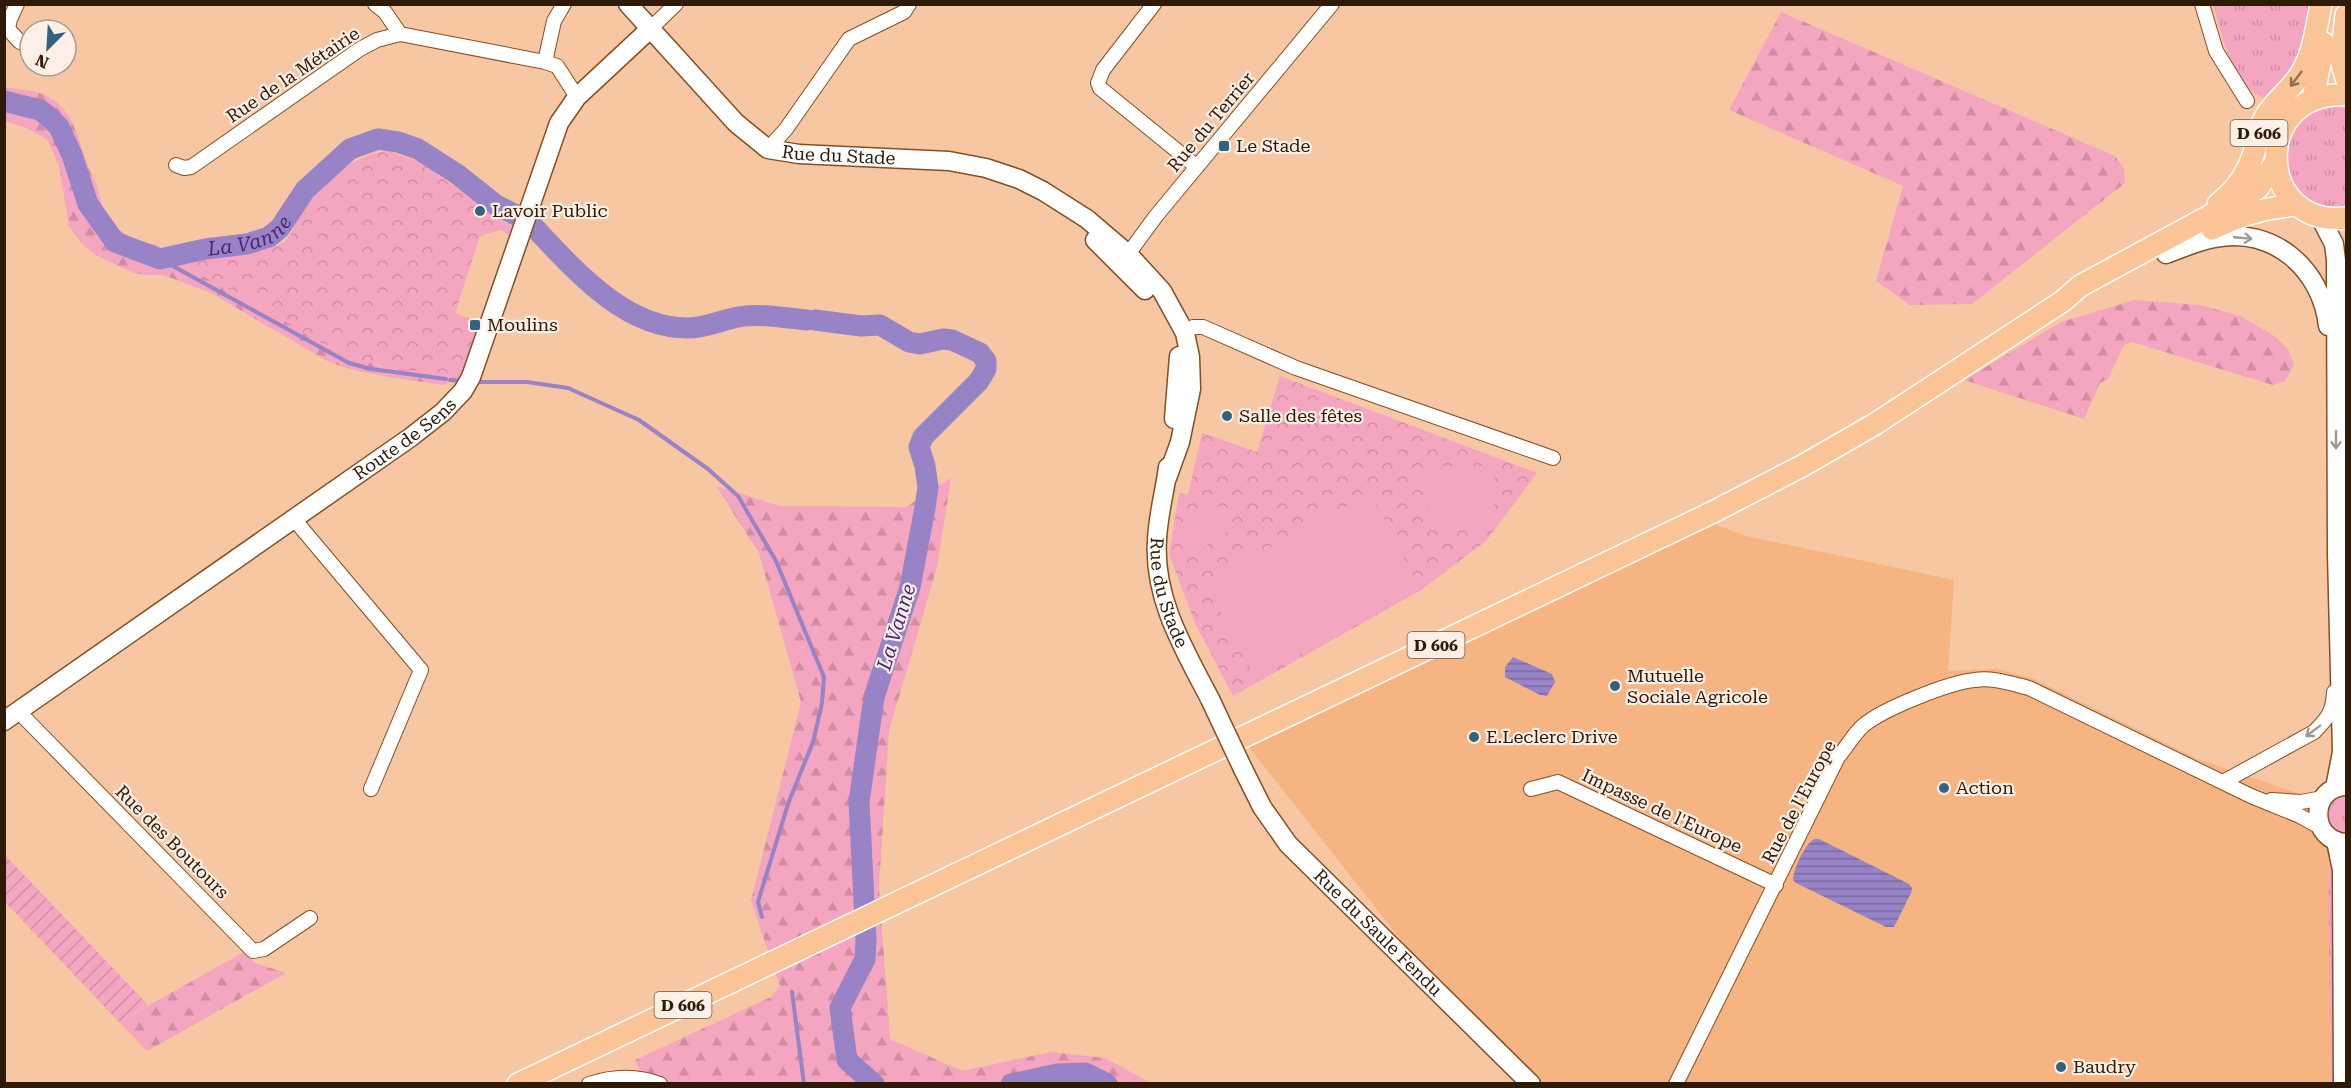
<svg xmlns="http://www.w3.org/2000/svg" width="2351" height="1088" viewBox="0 0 2351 1088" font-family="'Roboto Serif',serif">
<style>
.built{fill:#f7b483}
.grass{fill:url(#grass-tufts)}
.forest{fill:url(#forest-firs)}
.park{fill:url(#park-crowns)}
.garden{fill:url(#garden-furrows)}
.pitch{fill:#f4a5c0}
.water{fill:url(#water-rules)}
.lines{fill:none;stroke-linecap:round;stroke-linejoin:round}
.stream{stroke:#9783c6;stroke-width:4}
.river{stroke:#9783c6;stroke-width:21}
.street-casing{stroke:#834f23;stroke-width:16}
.secondary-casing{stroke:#834f23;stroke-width:21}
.primary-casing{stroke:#fff;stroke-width:24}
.street{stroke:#fff;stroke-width:14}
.secondary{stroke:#fff;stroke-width:18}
.primary{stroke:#fbc497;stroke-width:21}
.secondary-bridge-casing{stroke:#834f23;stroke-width:21;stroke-linecap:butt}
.secondary-bridge{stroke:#fff;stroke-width:18}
.oneway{stroke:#956e4f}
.oneway2{stroke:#a1988f}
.poi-dot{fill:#316280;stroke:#fcefe6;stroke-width:2}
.labels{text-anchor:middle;stroke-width:4.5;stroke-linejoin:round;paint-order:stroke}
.shield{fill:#fcefe6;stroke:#6c594a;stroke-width:1.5}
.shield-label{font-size:16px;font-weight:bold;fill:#2f1907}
.street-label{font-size:18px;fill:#2f1907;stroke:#fcefe6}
.poi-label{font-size:18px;fill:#2f1907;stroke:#fcefe6;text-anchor:start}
.water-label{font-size:20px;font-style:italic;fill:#472878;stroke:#fcefe6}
</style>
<defs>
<pattern id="grass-tufts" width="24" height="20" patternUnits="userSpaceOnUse" patternTransform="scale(1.5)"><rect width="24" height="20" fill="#f4a5c0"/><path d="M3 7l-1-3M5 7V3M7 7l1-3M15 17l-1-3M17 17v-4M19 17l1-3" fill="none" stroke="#d28da4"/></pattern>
<pattern id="forest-firs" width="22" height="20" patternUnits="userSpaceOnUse" patternTransform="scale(1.5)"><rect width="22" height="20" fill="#f4a5c0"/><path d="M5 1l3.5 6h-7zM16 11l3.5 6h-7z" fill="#d28da4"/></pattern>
<pattern id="park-crowns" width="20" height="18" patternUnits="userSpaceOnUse" patternTransform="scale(1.5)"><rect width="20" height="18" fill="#f4a5c0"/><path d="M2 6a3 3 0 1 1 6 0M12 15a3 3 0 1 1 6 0" fill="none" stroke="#d28da4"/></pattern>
<pattern id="garden-furrows" width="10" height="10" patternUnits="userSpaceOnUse" patternTransform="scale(1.5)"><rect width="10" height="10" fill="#f4a5c0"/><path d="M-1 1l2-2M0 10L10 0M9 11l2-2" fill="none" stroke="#d28da4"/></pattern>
<pattern id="water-rules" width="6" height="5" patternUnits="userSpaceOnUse" patternTransform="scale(1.5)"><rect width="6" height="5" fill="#9783c6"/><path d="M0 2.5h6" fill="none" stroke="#7c6a9f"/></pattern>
</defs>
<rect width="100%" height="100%" fill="#f7c6a2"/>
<path class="built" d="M1712,523l34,13 208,44 -6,91 48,-2 36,9 166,81 148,51v273h-819l-51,-48 -231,-293 303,-137z"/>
<path class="grass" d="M2213,5h105l-14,50 -35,47 -22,-14 -20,-36z
M2346,102v109l-11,1 -34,-14 -12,-15 -6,-37 19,-33z
M2346,793v43l-7,-1 -11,-9c-2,-23 -4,-25 18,-33z
M2331,851l5,11 4,222 -9,-1 -3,-194z"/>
<path class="forest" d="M1781,12l334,144 9,13 1,14 -153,121 -62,1 -34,-24 27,-95 -174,-76z
M4,87c13,2 30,3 41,8 30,14 33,46 44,73 2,7 7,13 9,21 2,7 3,15 6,22 10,20 30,32 52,33l19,18 83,42 69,42 52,20 86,9 -22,10 -54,-8 -40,-8 -20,-7 -118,-69 -48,-18h-18l-11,-2 -39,-18 -15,-13 -11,-16 -10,-60 -12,-27 -23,-12 -19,-6z
M2135,300l65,5 40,11 36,21 12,12 6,16 -9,16 -12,4 -141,-43 -8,3 -16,34 -8,4 -16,36 -120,-39 97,-58z
M951,478l-14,89 -48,164 -10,155 11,153 72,32 89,-19 54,6 46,25 -480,1 -30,-11 -6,-13 136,-63 9,-11 -29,-85 50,-199 -42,-149 -43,-67 64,20 126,1z
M244,952l11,11 31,10 -139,78 -28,-29z"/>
<path class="park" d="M388,151l32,11 95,67 -3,8 -11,-7 -21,6 -25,77 28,10 -18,52 -69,-6 -30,-7 -49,-21 -59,-37 -83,-42c23,-3 92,-8 109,-20 9,-7 11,-20 16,-29 16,-29 55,-59 88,-62z
M1280,376l257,97 -51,68 -65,49 -188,106 -38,-73 -26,-69 10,-61 9,2 14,-62 55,19z"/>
<path class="garden" d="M5,855l143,150 -29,17 -114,-120z"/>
<path class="pitch" d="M1428,466h67v65l-67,-1z
M1370,494l51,96 -165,88 -51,-96z
M1221,505l14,21 -39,27 -15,-21z"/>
<path class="water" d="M1513,657l39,17 3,8 -8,14 -7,-1 -35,-18v-10z
M1814,839h5l90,45 3,4 -1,5 -17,34h-8l-90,-44 -3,-3c1,-12 11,-34 21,-41z"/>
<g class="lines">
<path class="stream" d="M160,259l189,104 22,6 75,10
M450,380l11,1
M481,382h46l41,6 71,32 69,49 30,27 38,65 48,116 -2,26 -9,39 -25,62 -30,98 4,15
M792,992l12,92"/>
<g class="river">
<path id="s1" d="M4,101l36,9 8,6 11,11 13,28 16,49 27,38 45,17 45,-10 42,-5 22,-7 11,-9 25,-38 45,-41 28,-10 20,3 20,7 39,25 39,31 22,11"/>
<path d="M532,225c41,43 92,104 157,103 16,0 33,-8 49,-11 22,-4 48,1 69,3"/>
<path d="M815,320l46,6 19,-1 29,17 11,2 23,-5 9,1 28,13 6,8v8l-7,12 -56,56 -4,10 6,19 3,21 -3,21 -15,79 -36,110 -15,105 7,138 -1,19 -25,49 7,52 27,24"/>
<path d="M1011,1084l46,-10 28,-1 22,11"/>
</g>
<g class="street-casing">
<path id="street" d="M17,4l-7,15 -2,10 12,13
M375,4l10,8 15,22
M1154,4l-51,66 -5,13 2,5 97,79
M2202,4l14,47 31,50
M650,29l26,-25
M545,62l9,-41 10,-17
M768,149l18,-20 63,-90 55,-27 5,-8
M176,165l8,3 7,-1 169,-118 17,-9 23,-6 145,28 12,4 20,31
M1123,261l33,-45 176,-212
M1185,333l8,-6h10l93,41 257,90
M293,518l128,152 -50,119
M18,711l235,240 11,-2 46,-31
M2223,782l91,-50c14,-14 19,-20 20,-40
M1531,789l27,-7 218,103
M2271,800l30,2 22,-4
M589,1084c25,-8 47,-9 71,0
M1676,1084l162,-327c9,-10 16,-24 26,-32 19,-16 86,-43 111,-45 18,-3 37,4 54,8l222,108 49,20 20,11"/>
</g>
<g class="secondary-casing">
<g id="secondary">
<path id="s2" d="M628,4l108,119 32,26 31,5 150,7 37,7 33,11 24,12 44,28 41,35 34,37 23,42 5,24 1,32 -11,53 -13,36"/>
<path d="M2320,217l14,27 2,16 1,294 5,198 -7,36"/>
<path d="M1095,240l50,50"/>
<path d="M2166,254c16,-6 32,-13 49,-16 59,-12 107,32 113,88"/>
<path d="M1174,419l5,-63"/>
<path id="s3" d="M1168,467c-3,24 -10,48 -11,73 -4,58 27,109 53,159"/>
<path id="s4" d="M4,721l407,-284 32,-25 20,-21 8,-14 88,-254 18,-26 73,-68"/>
<path id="s5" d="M1243,769l19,38 26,37 243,240"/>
<path d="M2346,786c-37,1 -37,55 0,57"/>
<path d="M2336,841l6,29 1,214"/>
</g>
</g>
<g class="primary-casing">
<path id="primary" d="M2346,15l-5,45 5,18
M2346,95c-95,-5 -91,133 0,123
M2313,99l11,-56
M2218,204c17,-13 30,-31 36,-52 3,-12 5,-24 11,-35 9,-15 23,-25 33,-39 15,-21 18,-48 23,-74
M2212,229c27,-14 56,-22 86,-24
M518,1084l1193,-571 91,-47 73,-42 188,-123 17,-15 168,-91 10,-7 17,-25"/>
</g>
<use href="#street" class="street"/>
<use href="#secondary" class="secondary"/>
<use href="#primary" class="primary"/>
<g class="secondary-bridge-casing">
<path id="secondary-bridge" d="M1210,699l33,70"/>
</g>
<use href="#secondary-bridge" class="secondary-bridge"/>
</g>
<defs><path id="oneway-shaft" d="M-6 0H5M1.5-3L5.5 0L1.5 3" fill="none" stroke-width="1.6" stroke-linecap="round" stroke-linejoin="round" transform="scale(1.5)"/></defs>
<use class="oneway" href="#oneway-shaft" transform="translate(2296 79) rotate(127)"/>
<g class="oneway2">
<use href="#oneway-shaft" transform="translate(2243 238) rotate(5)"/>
<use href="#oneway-shaft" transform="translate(2336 440) rotate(90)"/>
<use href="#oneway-shaft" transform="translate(2313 731) rotate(143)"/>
</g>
<g class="poi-dot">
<rect x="1218" y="140" width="12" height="12" rx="3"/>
<circle cx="480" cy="211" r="6"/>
<rect x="469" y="319" width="12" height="12" rx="3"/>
<circle cx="1227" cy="416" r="6"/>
<circle cx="1615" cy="686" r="6"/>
<circle cx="1474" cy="737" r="6"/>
<circle cx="1944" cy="788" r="6"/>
<circle cx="2061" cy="1067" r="6"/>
</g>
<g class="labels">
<g class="shield">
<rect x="2230.5" y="120" width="57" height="26" rx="4.5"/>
<rect x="1407.5" y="632" width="57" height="26" rx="4.5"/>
<rect x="654.5" y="992" width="57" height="26" rx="4.5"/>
</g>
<g class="shield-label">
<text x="2259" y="139">D 606</text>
<text x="1436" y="651">D 606</text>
<text x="683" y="1011">D 606</text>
</g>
<g class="street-label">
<text transform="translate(293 75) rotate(-34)" y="6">Rue de la Métairie</text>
<text transform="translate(1211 122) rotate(-50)" y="6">Rue du Terrier</text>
<text dy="6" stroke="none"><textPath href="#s2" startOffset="273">Rue du Stade</textPath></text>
<text dy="6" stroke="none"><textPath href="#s4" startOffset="490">Route de Sens</textPath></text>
<text dy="6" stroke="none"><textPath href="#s3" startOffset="128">Rue du Stade</textPath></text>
<text transform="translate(1799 802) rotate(-62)" y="6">Rue de l'Europe</text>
<text transform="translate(1662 811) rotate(25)" y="6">Impasse de l'Europe</text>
<text transform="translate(172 842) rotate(45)" y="6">Rue des Boutours</text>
<text dy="6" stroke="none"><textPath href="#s5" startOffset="214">Rue du Saule Fendu</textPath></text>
</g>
<g class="poi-label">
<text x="1236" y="152">Le Stade</text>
<text x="492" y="217">Lavoir Public</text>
<text x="487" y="331">Moulins</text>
<text x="1239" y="422">Salle des fêtes</text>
<text x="1627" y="682">Mutuelle<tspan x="1627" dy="21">Sociale Agricole</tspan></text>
<text x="1486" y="743">E.Leclerc Drive</text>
<text x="1956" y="794">Action</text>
<text x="2073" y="1073">Baudry</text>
</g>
<g class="water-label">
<text dy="7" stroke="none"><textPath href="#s1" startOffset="333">La Vanne</textPath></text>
<text transform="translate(896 627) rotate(-73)" y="7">La Vanne</text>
</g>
</g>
<rect width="2351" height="1088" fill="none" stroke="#2f1907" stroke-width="12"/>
<g transform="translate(48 48) rotate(204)"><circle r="28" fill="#fcefe6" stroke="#aa998d" stroke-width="1.5"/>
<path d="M0-4.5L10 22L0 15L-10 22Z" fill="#316280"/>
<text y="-9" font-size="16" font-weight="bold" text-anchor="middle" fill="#2f1907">N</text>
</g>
</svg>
